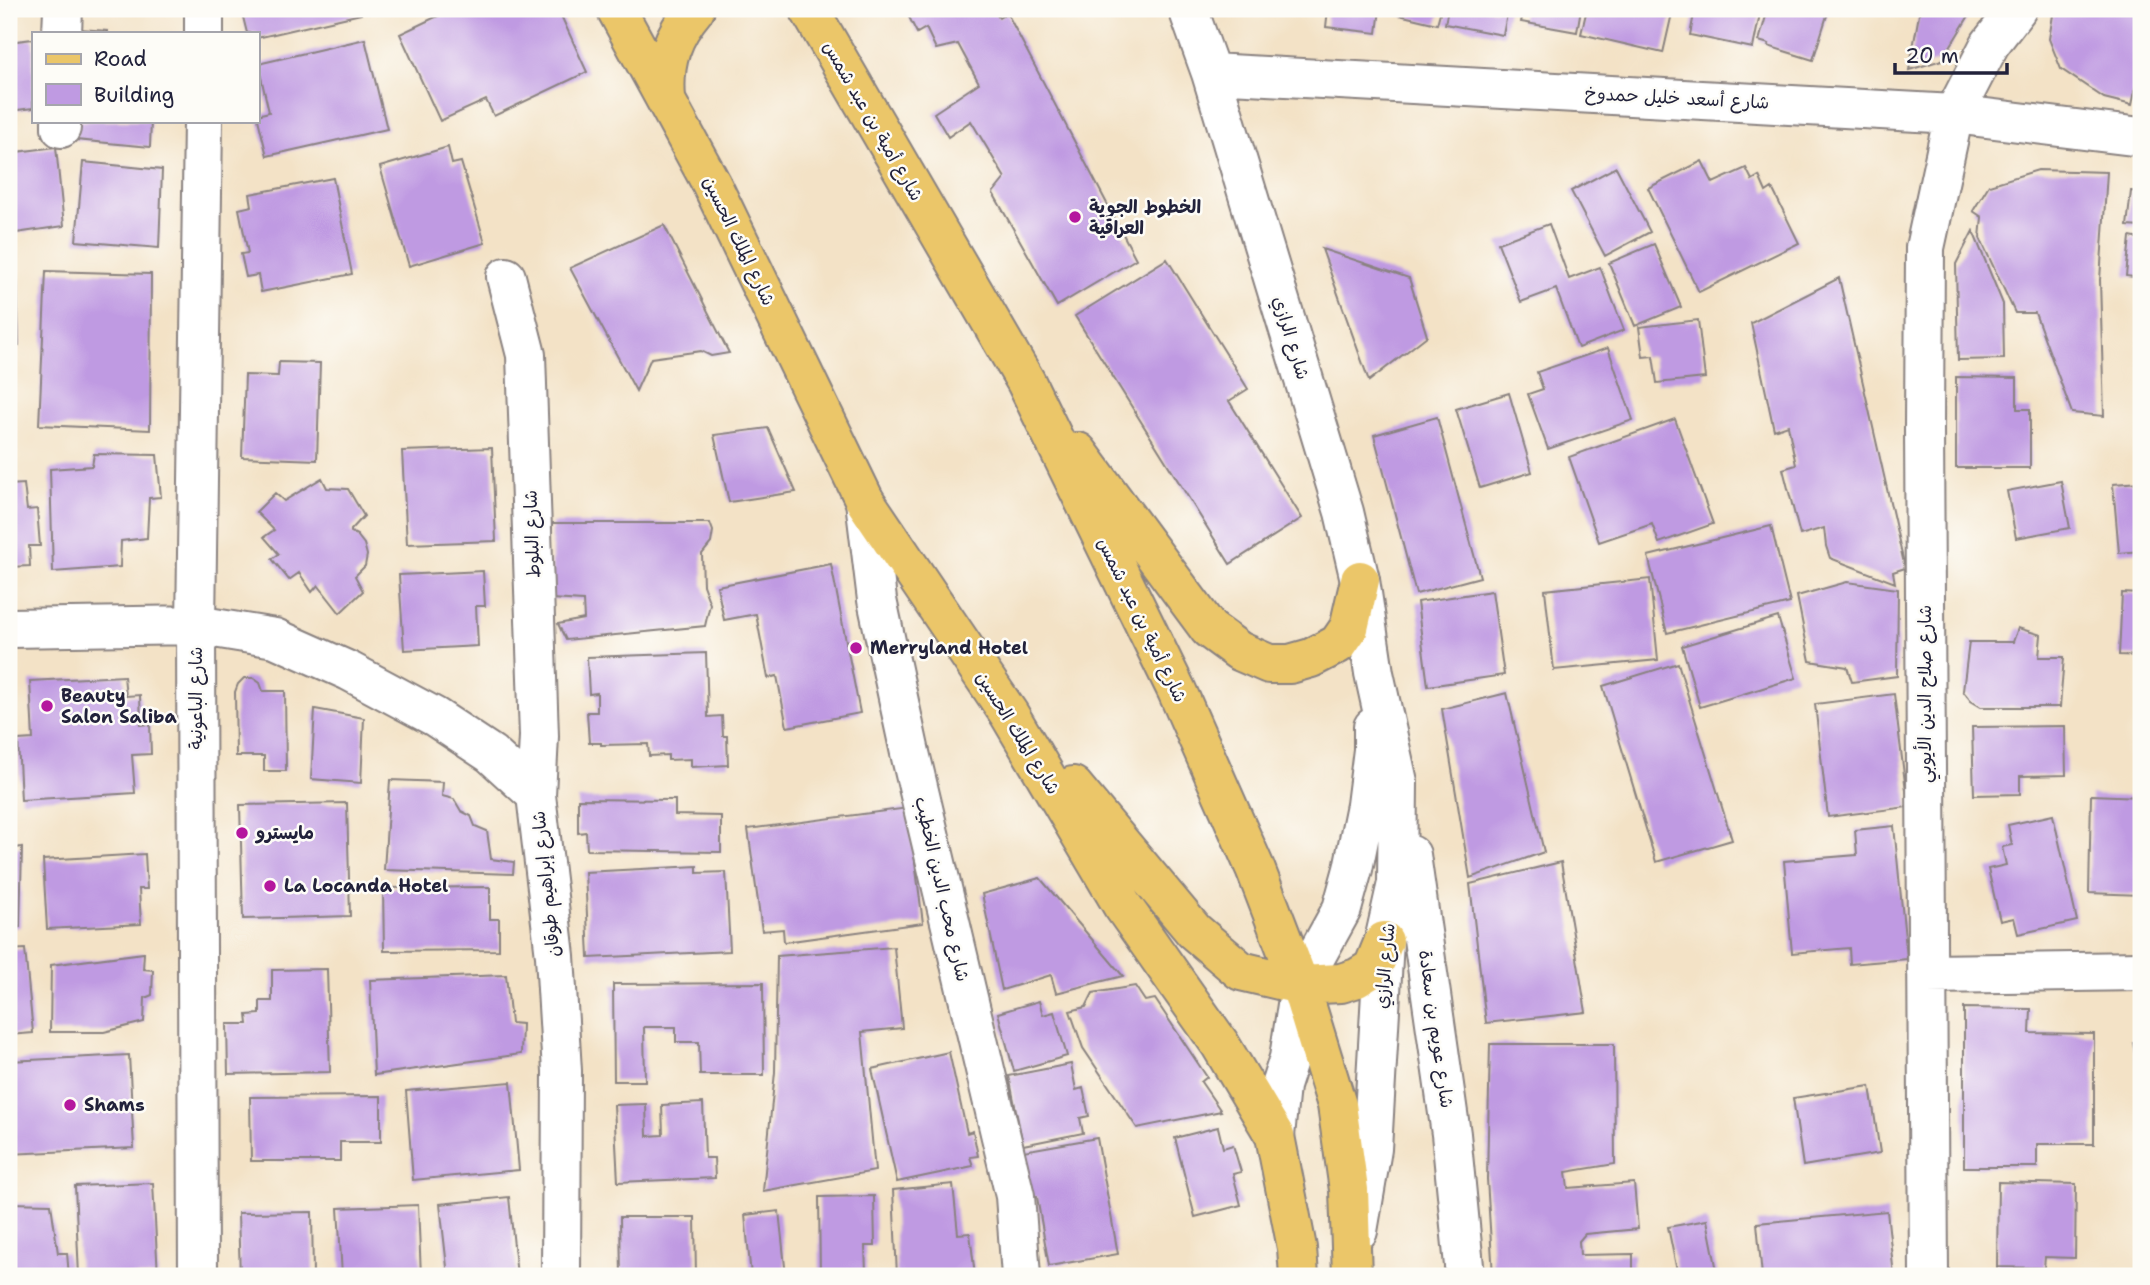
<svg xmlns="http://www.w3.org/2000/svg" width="2150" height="1285" viewBox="0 0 2150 1285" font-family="'Shantell Sans','Playpen Sans Arabic',sans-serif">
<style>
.building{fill:#bf9ae2}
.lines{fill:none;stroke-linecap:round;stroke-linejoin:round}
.minor-casing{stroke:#8a8280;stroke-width:42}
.major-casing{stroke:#8a8280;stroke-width:42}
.minor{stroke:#fff;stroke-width:38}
.major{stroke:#ebc669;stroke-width:38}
.poi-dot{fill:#b5179e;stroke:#fdfcf7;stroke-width:2.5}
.labels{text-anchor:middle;stroke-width:5;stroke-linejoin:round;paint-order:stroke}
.street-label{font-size:18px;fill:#22223b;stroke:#fdfcf7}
.poi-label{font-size:18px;font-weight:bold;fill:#22223b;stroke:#fdfcf7;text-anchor:start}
</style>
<rect width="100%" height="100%" fill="#fdfcf7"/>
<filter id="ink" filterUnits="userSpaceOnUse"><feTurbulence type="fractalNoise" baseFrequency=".0143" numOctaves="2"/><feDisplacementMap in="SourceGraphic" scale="14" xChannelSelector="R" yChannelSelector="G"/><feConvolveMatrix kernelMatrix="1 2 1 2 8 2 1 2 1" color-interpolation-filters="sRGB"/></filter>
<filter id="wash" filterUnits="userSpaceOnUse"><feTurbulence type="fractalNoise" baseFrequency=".00686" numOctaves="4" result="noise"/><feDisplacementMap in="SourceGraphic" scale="28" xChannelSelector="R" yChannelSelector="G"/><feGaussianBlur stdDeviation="1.57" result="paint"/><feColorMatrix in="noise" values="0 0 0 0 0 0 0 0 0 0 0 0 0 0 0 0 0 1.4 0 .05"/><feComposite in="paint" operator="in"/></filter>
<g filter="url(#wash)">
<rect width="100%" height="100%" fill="#f3e2c6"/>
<g id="blocks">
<path class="building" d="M241,9h119l1,5 -104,24v-5h-10z
M439,9h119l29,63 -93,44 -8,-16 -46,21 -40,-87 42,-20z
M905,9h88l6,9 8,-5 129,246 -79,47 -64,-113 12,-15 -34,-57 -23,16 -14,-24 45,-30 -21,-39 -22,5 -10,-21 -9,5z
M1328,9h52l-3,24 -51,-6z
M1401,9h40l-4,15 -38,-9z
M1448,9h60l-5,26 -58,-11z
M1524,9h57l-4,23 -56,-10z
M1587,9h86l-10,44 -82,-19z
M1695,9h66l-8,39 -63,-13z
M1768,9h61l-16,51 -45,-14 1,-2 -10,-3z
M1920,9h53l-31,51 -33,10z
M2054,9h87v54l-9,42 -28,-7 -43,-29 -12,-30z
M79,29l29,2v2h-29z
M33,39v69l-24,3v-69z
M365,39l22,90 -120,27 -10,-41 12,-3 -11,-48z
M77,121h74l-1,26 -74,-7z
M56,147l8,79 -55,8v-81z
M448,147l4,17 9,-2 24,81 -76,23 -29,-99z
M1702,161l11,22 33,-15 6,12 7,-4 7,16 6,-4 27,55 -100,49 -51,-104z
M83,162l79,8 -3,78 -83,-7z
M1616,167l34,65 -45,24 -34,-65z
M2038,170l69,2 -7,108 4,136 -32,-3 -37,-100h-20l-35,-75 2,-21 -9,-6 16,-26z
M333,178l19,96 -91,18 -3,-17 -12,2 -5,-23 7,-1 -9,-44 13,-3 -2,-12z
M2131,191l10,1v35l-14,-1z
M1549,224l20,55 31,-12 24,63 -46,18 -22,-59 -35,13 -23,-59z
M664,225l65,128 -18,3 -10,-5 -50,7 -15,33 -66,-123z
M1973,231l30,73 1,55 -46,1 -2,-96z
M2130,237l11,2v39l-15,-2z
M1654,244l27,63 -46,19 -26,-63z
M1322,249l87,29 18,58 -58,45z
M1167,259l81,130 -19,12 73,117 -72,46 -155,-248z
M46,271l105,3 -1,156 -111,-5z
M17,273l2,72 -10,1v-72z
M1839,278l66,290 -12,4 2,11 -65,-25 -4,-12 -2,-18 -24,7 -17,-66 13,-4 -8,-40 -14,5 -23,-107z
M1698,320l7,58 -48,5 -4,-27 -10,1 -4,-30z
M1608,348l25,72 -85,29 -20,-55 15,-5 -6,-17z
M279,362l41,1 -3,97 -75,-3 3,-82 33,1z
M1956,377l61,1v31h13v59h-74z
M1509,393l23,79 -52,16 -24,-79z
M1437,417l43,160 -64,17 -42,-159z
M1675,419l38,105 -54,19 -7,-19 -53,18 -30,-85z
M768,428l28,64 -67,10 -15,-67z
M492,448l4,93 -89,3 -5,-93z
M94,454l63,1 4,42 -12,1 -2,40 -26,3 -1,26 -67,5 -3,-103 42,-3z
M322,478l5,10 21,1 16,27 -13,14v2l6,3 7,9 3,11 -2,11 -10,10 8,15 -23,22 -22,-28 -6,7 -13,-19 -10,7 -17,-21 7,-5 -15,-17 10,-7 -18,-18 19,-19 9,8z
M2061,481l9,47 -54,10 -9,-47z
M2141,482v69l-22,2 -6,-69z
M24,484l3,26 10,-1 3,37h-11l1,20 -21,1v-82z
M552,523h158l3,8 -2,12 -9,11 1,31 7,19 -5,22 -139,14 -8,-16 26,-5 -1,-18 -31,-2z
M1771,526l19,77 -123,30 -19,-77z
M831,564l29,149 -73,14 -10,-51 -9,2 -12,-64 -32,6 -7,-34z
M483,571l2,35h-9l2,40 -74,4 -5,-75z
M1650,579l8,81 -104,10 -9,-80z
M1847,582l51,7 -1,87 -45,6 -5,-15 -37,-6 -13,-65z
M1492,591l12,84 -76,11 -11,-84z
M2122,593l19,1v62l-22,-1z
M1778,617l18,61 -96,29 -18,-61z
M2018,628l23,7 -2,22h25l-4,50h-79l-10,-6 -8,-10 6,-49h44z
M706,653l2,64 14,-1 1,20h4l1,29 -37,2v-8l-23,1v-5l-19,1 -1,-12 -47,1v-2h-12l-2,-31h10v-19l-8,1 -2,-37z
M1678,663l54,177 -76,22 -53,-176z
M124,676l2,20 14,-1 1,30 9,-1 1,30 -19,1 3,38 -114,7 -3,-60 15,-1 -3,-58z
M244,678h9l7,5 3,8h22l1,80h-22v-15h-28l-1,-64 3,-8z
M1507,693l37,159 -74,26 -28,-169z
M1894,694l14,113 -80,10 -13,-113z
M315,709l49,9 -3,65 -50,-4z
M2065,726l1,49 -46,1v18l-46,1 -2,-68z
M390,780l53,2 -1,14 12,3 7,12 10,5 4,10 12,5 4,28 23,3 -1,12 -129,-4z
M2091,795l50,2v98l-52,-2z
M578,799l97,1v15l46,1v36l-134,-2 -1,-18 -8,1z
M347,803l3,113 -107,3 -3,-114z
M908,808l15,115 -139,19 -1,-13 -21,2 -14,-102z
M2053,815l24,106 -59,13 -4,-16 -14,3 -12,-52 18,-4 -4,-18 10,-2 -4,-20z
M1894,826l13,133 -57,5 -1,-16 -57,5 -8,-92 73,-6 -2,-25z
M22,847l-2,80 -11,1v-79z
M145,854l2,35h-8l2,35 -94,5 -4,-69z
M1561,862l25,150 -100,11 -16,-139z
M697,866v7l29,-1 4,79 -141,7 -4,-86z
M1040,878l83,98 -67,17 -5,-18 -49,15 -20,-96z
M490,887v32h9v31l-115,1 -1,-63z
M894,947l8,81 -40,4 13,139 -112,20 12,-119 2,-116z
M25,949l8,84 -24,2v-85z
M144,953l-1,16 10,1 -1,25 -7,3 -1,24 -40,10h-54l1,-67z
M327,969l3,103 -102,2 -1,-50h21l-1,-9 13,-1v-13h12v-31z
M506,975l5,48 11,1 -1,30 -147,21 -4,-95z
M763,983l1,92h-64l-1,-33h-23v-15h-32l1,54h-31l-1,-97z
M1135,986l10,15 10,-2 52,78 -6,5 20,29 -84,17 -54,-80 -13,-37 16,-4 7,-14z
M1039,1001l4,14 11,-3 13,44 -53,15 -16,-58z
M1964,1008l67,1 -1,24 64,1v110h-57v23h-73z
M2141,1041v27l-3,1 -5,-26z
M1490,1044h124l1,120 -49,8 2,16 66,-5 4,46 -53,5 -6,7 1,14 53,-1v22h-140l-6,-97z
M949,1052l18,81 6,-2 5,25 -8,1 3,9 -76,16 -25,-113z
M129,1055l5,93 -125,6v-93z
M1071,1064l5,26 7,-2 6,28 -9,2 3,15 -60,12 -14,-69z
M511,1082l8,88 -106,10 -7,-89z
M1870,1086l10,67 -77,13 -10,-68z
M381,1096v46h-41v19h-89l-1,-64z
M703,1103l2,55h9l1,20 -97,4 -4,-77 32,-1 1,32 16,-1 -1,-30z
M1218,1127l5,21 10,-3 8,27 -8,2 8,31 -46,12 -20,-79z
M1097,1138l21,116 -69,12 -12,-69 -6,1 -8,-47z
M1998,1182l78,2 -1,74 -30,-1 -1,11 -47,-1z
M153,1183l5,93h-79l-4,-90z
M953,1184l5,50 12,-1 5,43h-78l-4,-86z
M874,1196l1,50h-10l1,27 -46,1 -1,-77z
M509,1197l8,79h-69l-8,-72z
M9,1203l42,1 7,49h9l2,23h-60z
M418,1205l3,71h-79l-4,-68z
M779,1211l7,65h-35l-6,-61z
M1887,1211l7,65h-132l-5,-53z
M312,1212l1,64h-73l-2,-63z
M620,1217h75l1,59h-75z
M1707,1220l11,56h-40l-10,-49z"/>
</g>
</g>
<g filter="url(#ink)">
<use href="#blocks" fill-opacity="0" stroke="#8a8280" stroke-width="2"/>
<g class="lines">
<g class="minor-casing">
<path id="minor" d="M204,9v24
M1188,9l23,64 133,439 16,68 14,93 24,109 -1,101 -13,58 -12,208 -14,82
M62,33l1,-24
M1211,73l743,41 187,23
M61,128v-7
M506,277l20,78 13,381 -3,59
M865,501l12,99 33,153 105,443 6,80
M9,628l187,-3 79,13 74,33 86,46 56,37 45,41 19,161 7,115 -1,205
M1411,855l40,279 14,142
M1927,974l214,-3
M1275,1136l5,-50 9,-28 11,-73 42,-76 11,-40 13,-64 7,-55v-23
M198,1276l-2,-651 7,-504
M1929,1276l-5,-848 1,-180 29,-134 36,-70 27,-35"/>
</g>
<g class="major-casing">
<path id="major" d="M616,9l95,174 154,318 144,213 113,191 98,139 55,92 22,112 2,28
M809,9l217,373 151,309 78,177 45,117 37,120 12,85 3,86
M666,98c-3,-36 6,-62 29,-89
M1078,452l131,177 30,22 30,13h21l21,-6 27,-14 11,-16 11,-48
M1073,786l121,145 47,40 59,14 41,-2 16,-5 16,-10 11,-27"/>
</g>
<use href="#minor" class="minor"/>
<use href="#major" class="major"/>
</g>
</g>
<g class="poi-dot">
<circle cx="1075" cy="217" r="7"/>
<circle cx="856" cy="648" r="7"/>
<circle cx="47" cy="706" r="7"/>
<circle cx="242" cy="833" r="7"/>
<circle cx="270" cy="886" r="7"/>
<circle cx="70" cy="1105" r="7"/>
</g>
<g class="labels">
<g class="street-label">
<text transform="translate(1677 98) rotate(3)" y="6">شارع أسعد خليل حمدوخ</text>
<text transform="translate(873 121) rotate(60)" y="6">شارع أمية بن عبد شمس</text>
<text transform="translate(739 241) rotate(64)" y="6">شارع الملك الحسين</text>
<text transform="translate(1291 338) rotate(73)" y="6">شارع الرازي</text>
<text transform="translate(532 534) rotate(-92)" y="6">شارع البلوط</text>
<text transform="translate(1142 620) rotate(64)" y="6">شارع أمية بن عبد شمس</text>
<text transform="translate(1925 694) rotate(-90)" y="6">شارع صلاح الدين الأيوبي</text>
<text transform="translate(196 698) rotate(-90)" y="6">شارع الباعونية</text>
<text transform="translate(1018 733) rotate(58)" y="6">شارع الملك الحسين</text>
<text transform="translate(546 884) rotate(-96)" y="6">شارع إبراهيم طوقان</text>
<text transform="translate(942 889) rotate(77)" y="6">شارع محب الدين الخطيب</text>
<text transform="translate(1385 966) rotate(-85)" y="6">شارع الرازي</text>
<text transform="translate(1436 1029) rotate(82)" y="6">شارع عويم بن سعادة</text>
</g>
<g class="poi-label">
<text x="1089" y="213">الخطوط الجوية<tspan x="1089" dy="21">العراقية</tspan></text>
<text x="870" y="654">Merryland Hotel</text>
<text x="61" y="702">Beauty<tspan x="61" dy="21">Salon Saliba</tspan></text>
<text x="256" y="839">مايسترو</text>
<text x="284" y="892">La Locanda Hotel</text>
<text x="84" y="1111">Shams</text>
</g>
</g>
<rect width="2150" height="1285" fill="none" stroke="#fdfcf7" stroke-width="35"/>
<rect x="32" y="32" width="228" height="91" fill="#fdfcf7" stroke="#a5a5ac" stroke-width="2"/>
<rect x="46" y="54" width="35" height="10" fill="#ebc669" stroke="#a5a5ac" stroke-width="2"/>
<text x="94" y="66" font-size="21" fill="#22223b">Road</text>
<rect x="46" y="84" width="35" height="21" fill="#bf9ae2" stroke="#a5a5ac" stroke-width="2"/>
<text x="94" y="102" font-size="21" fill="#22223b">Building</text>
<path d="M1895 63v10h112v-10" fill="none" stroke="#22223b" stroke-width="3.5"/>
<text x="1905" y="63" font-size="21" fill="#22223b" stroke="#fdfcf7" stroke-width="5" paint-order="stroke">20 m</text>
</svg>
